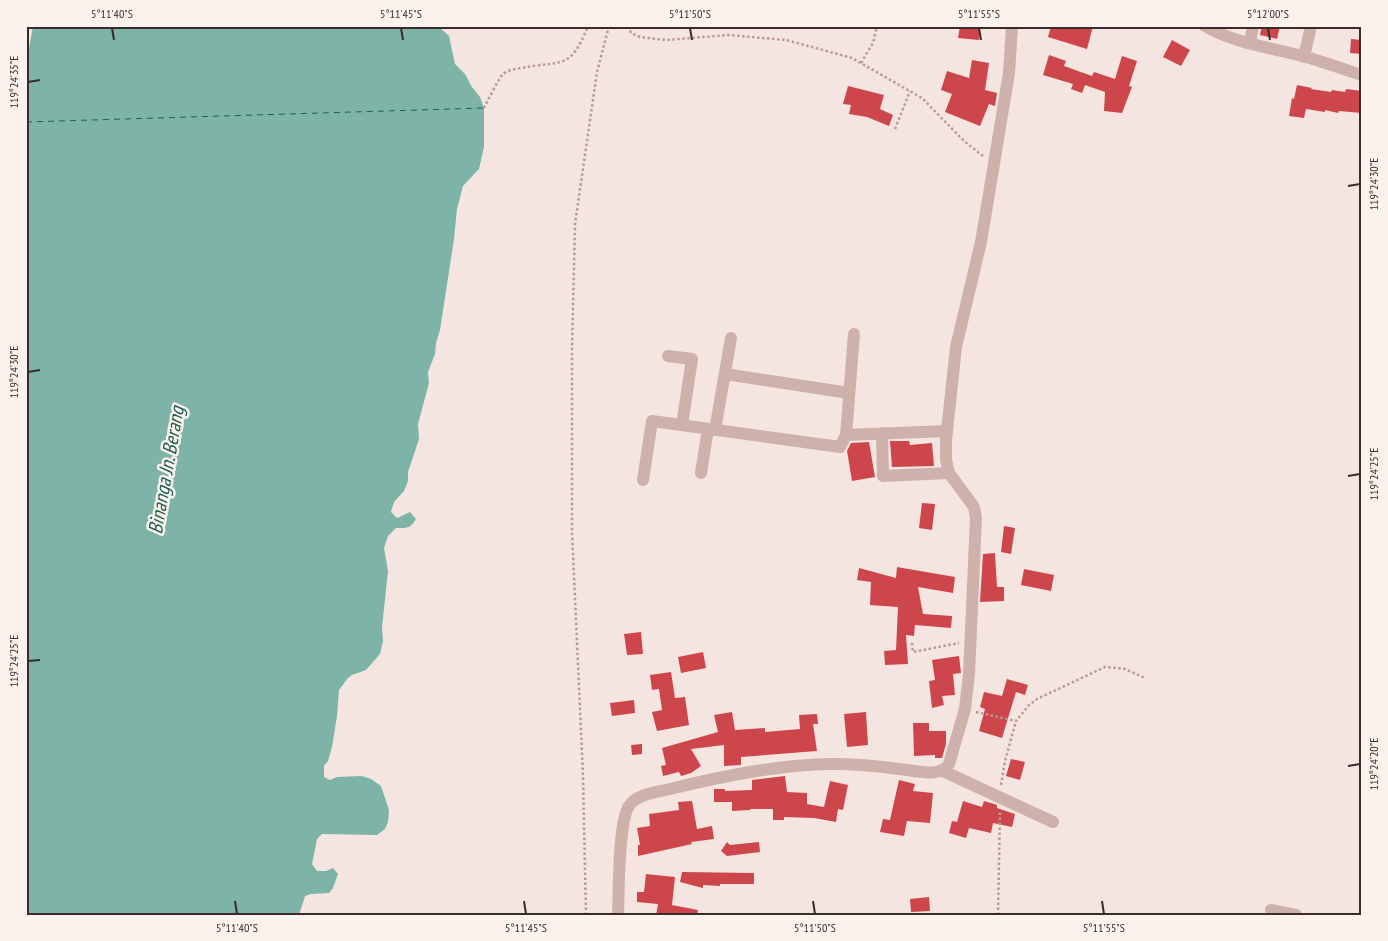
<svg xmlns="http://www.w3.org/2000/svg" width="1388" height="941" viewBox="0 0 1388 941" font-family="'PT Sans Narrow',sans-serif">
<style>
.water{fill:#7db4a7}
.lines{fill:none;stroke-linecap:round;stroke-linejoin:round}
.ferry{stroke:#1d6052;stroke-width:1;stroke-dasharray:6 5;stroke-linecap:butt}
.building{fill:#cd464b}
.path{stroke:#ba9a95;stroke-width:2.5;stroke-dasharray:2.5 2.5;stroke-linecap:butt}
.minor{stroke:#ceb1ab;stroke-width:12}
.tertiary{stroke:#ceb1ab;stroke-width:12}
.ticks{fill:none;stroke:#3b2b2a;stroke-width:2}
.labels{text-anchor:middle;stroke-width:5;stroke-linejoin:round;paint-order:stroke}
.water-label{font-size:20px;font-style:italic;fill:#1d6052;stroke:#fbf1ed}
.neatline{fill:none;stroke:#3b2b2a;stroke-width:2}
.ticks-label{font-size:12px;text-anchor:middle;fill:#3b2b2a}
</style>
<rect width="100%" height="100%" fill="#f5e5e0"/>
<path class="water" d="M33,26h405l11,10 6,28 10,10 7,13 8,10 4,11v39l-5,22 -16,17 -6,23 -3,30 -14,91 -4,13 -1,11 -7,18 1,11 -11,41 1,15 -11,33v9l-4,10 -10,11 -3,10 6,6 13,-6 6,7c-6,10 -9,9 -20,9l-8,8 -4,12 4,23 -6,56 1,14 -3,13 -14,16 -14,5 -5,4 -8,11 -2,26 -5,31 -4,14 -4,5v11l6,3 7,-3 25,-1 9,3 10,7 8,24 -1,12 -3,7 -8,6 -55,-1 -5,5 -5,25 5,7h9l7,-3 5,6 -5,14 -4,5 -18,1 -6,2 -6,19h-273v-850z"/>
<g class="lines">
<path class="ferry" d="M26,122l458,-14"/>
</g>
<path class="building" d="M960,26h20l-1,14 -21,-2z
M1051,26h42l-6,23 -39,-12z
M1262,26h18l-3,13 -17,-4z
M1351,39l11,1v14l-12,-1z
M1172,40l18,10 -9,16 -18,-9z
M1049,55l17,6 -2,5 28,10 2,-4 21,7 7,-23 15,5 -8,25 3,1 -10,26 -18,-2 1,-19 -20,-7 -3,8 -11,-4 2,-5 -30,-9z
M972,60l17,3 -4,27 12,3 -2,13 -6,-2 -9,22 -35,-14 7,-18 -11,-4 6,-19 22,7z
M1297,85l15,3 -1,1 20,3 1,-2 13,2 1,-3 16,2v22l-23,-2 -1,2 -13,-3v2l-19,-3 -2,9 -15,-2 3,-18 2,1z
M848,86l36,9 -4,14 13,6 -4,11 -22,-9 -18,-3 2,-9 -8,-1z
M890,441h19l1,4 22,-2 2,23 -42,1z
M869,442l6,35 -23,4 -5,-30 4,-8z
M922,503l13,1 -3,26 -13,-2z
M1004,526l11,2 -4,26 -10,-2z
M995,553l2,34h7v14l-24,1 3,-48z
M897,567l58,10 -2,16 -35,-6 5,27 29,2 -1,12 -36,-3 -1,11 -8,-1 2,29 -23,1 -1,-14 12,-1 2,-43 -28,-2 1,-23 -14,-2 2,-12 37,10z
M1024,569l30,6 -3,16 -30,-6z
M641,632l2,22 -16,1 -3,-21z
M703,652l3,16 -25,5 -3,-16z
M959,656l2,17 -8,1 2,21 -13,1 2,9 -12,3 -3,-27 6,-1 -3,-20z
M671,672l4,26 10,-1 4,28 -32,6 -5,-19 10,-2 -3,-21 -7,1 -2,-15z
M1007,679l21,6 -3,10 -9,-3 -14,46 -23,-7 6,-22 -5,-2 4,-15 18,4z
M634,700l1,13 -23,3 -2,-13z
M732,712l3,18 30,-2v4l35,-3 -1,-14 18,-1 1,10h-5l4,27 -76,6v8l-17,1v-21l-33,4 10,17 -10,7 -10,3 -2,-4 -16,4 -2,-10 5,-1 -4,-17 56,-16 -4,-17z
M866,712l2,33 -21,2 -3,-33z
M913,723h16v8h17v13l-4,14h-7v-3l-21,1z
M642,744v10l-10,1 -1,-10z
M1011,759l14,3 -5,18 -14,-4z
M785,776l2,16 20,1v11l17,3 6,-26 18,4 -5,25 -5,-1 -2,13 -22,-4 -30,-1v3h-11v-11h-23v1l-18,1v-9h-18v-13h11v2l27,-1v-10z
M899,780l16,4 -2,7 20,2 -3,30 -23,-2 -3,15 -24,-4 3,-13 7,1z
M692,801l5,28 15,-3 2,13 -23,3 1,2 -54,12v-11h2l-3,-17 13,-2 -1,-12 30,-4 -1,-8z
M963,801l19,6 2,-6 10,3 3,1v3l18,6 -3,13 -19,-4 -2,10 -22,-5 -3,10 -17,-5 3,-12 5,1z
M727,842l3,3 29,-3 1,10 -33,4 -6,-5z
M682,872l72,1v11h-34v2l-17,-1v3l-23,-6z
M646,874l29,3 -3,28 26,5 -1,5h-41l2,-11 -21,-2v-10h7z
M929,897l1,14 -19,1 -1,-13z"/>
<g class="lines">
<path class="path" d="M628,26l3,7 9,4 26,3 62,-5 58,5 66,18 70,40 42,43 19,15
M861,63l12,-20 4,-17
M484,108c3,-6 15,-30 19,-34 5,-4 12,-5 18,-6 42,-8 49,3 67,-42
M895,129l15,-38
M912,643l1,9 46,-9
M976,712l40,9 13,-16 8,-6 68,-32 20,2 20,9
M1001,785l4,-24 11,-40
M586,915l-3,-140 -11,-243v-182l3,-126 22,-152 12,-46
M998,915l2,-105"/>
<path class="minor" d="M1205,26c26,16 67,22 97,30 20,5 40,13 60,19
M1250,42l3,-16
M1304,57l7,-31
M668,356l24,3 -10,66
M725,374l124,19
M715,430l16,-92
M882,433l1,43 66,-3
M846,435l8,-101
M701,473l7,-44
M643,480l9,-59 188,26 6,-12 101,-4
M943,771l110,51
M1271,910l25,5"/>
<path class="tertiary" d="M618,915c1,-22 0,-93 11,-109 7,-12 29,-14 41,-17 53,-13 107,-24 161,-25 23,0 46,2 68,5 15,1 41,10 50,-5l16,-55 4,-35 7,-156 -2,-11 -25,-34 -3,-13v-20l10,-93 25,-105 28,-169 3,-47"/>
</g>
<path class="ticks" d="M112,28l2,12M401,28l2,12M690,28l2,12M979,28l2,12M1268,28l2,12M28,82l12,-2M1348,186l12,-2M28,372l12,-2M1348,476l12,-2M28,661l12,-1M1348,766l12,-2M235,901l2,13M524,901l2,13M813,901l2,13M1102,901l2,13"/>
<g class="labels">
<g class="water-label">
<text transform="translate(166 470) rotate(-80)" y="7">Binanga Jn. Berang</text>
</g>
</g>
<rect width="1388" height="941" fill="none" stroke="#fbf1ed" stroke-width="55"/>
<rect x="28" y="28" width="1332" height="886" class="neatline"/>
<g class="ticks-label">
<text x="112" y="18">5°11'40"S</text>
<text x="401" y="18">5°11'45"S</text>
<text x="690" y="18">5°11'50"S</text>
<text x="979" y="18">5°11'55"S</text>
<text x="1268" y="18">5°12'00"S</text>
<text transform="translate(14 82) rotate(-90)" y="4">119°24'35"E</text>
<text transform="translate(1374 184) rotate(-90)" y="4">119°24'30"E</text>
<text transform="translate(14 372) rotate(-90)" y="4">119°24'30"E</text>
<text transform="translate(1374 474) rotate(-90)" y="4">119°24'25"E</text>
<text transform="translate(14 661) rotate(-90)" y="4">119°24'25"E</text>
<text transform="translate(1374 764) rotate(-90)" y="4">119°24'20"E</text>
<text x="237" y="932">5°11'40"S</text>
<text x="526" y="932">5°11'45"S</text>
<text x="815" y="932">5°11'50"S</text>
<text x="1104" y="932">5°11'55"S</text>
</g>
</svg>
